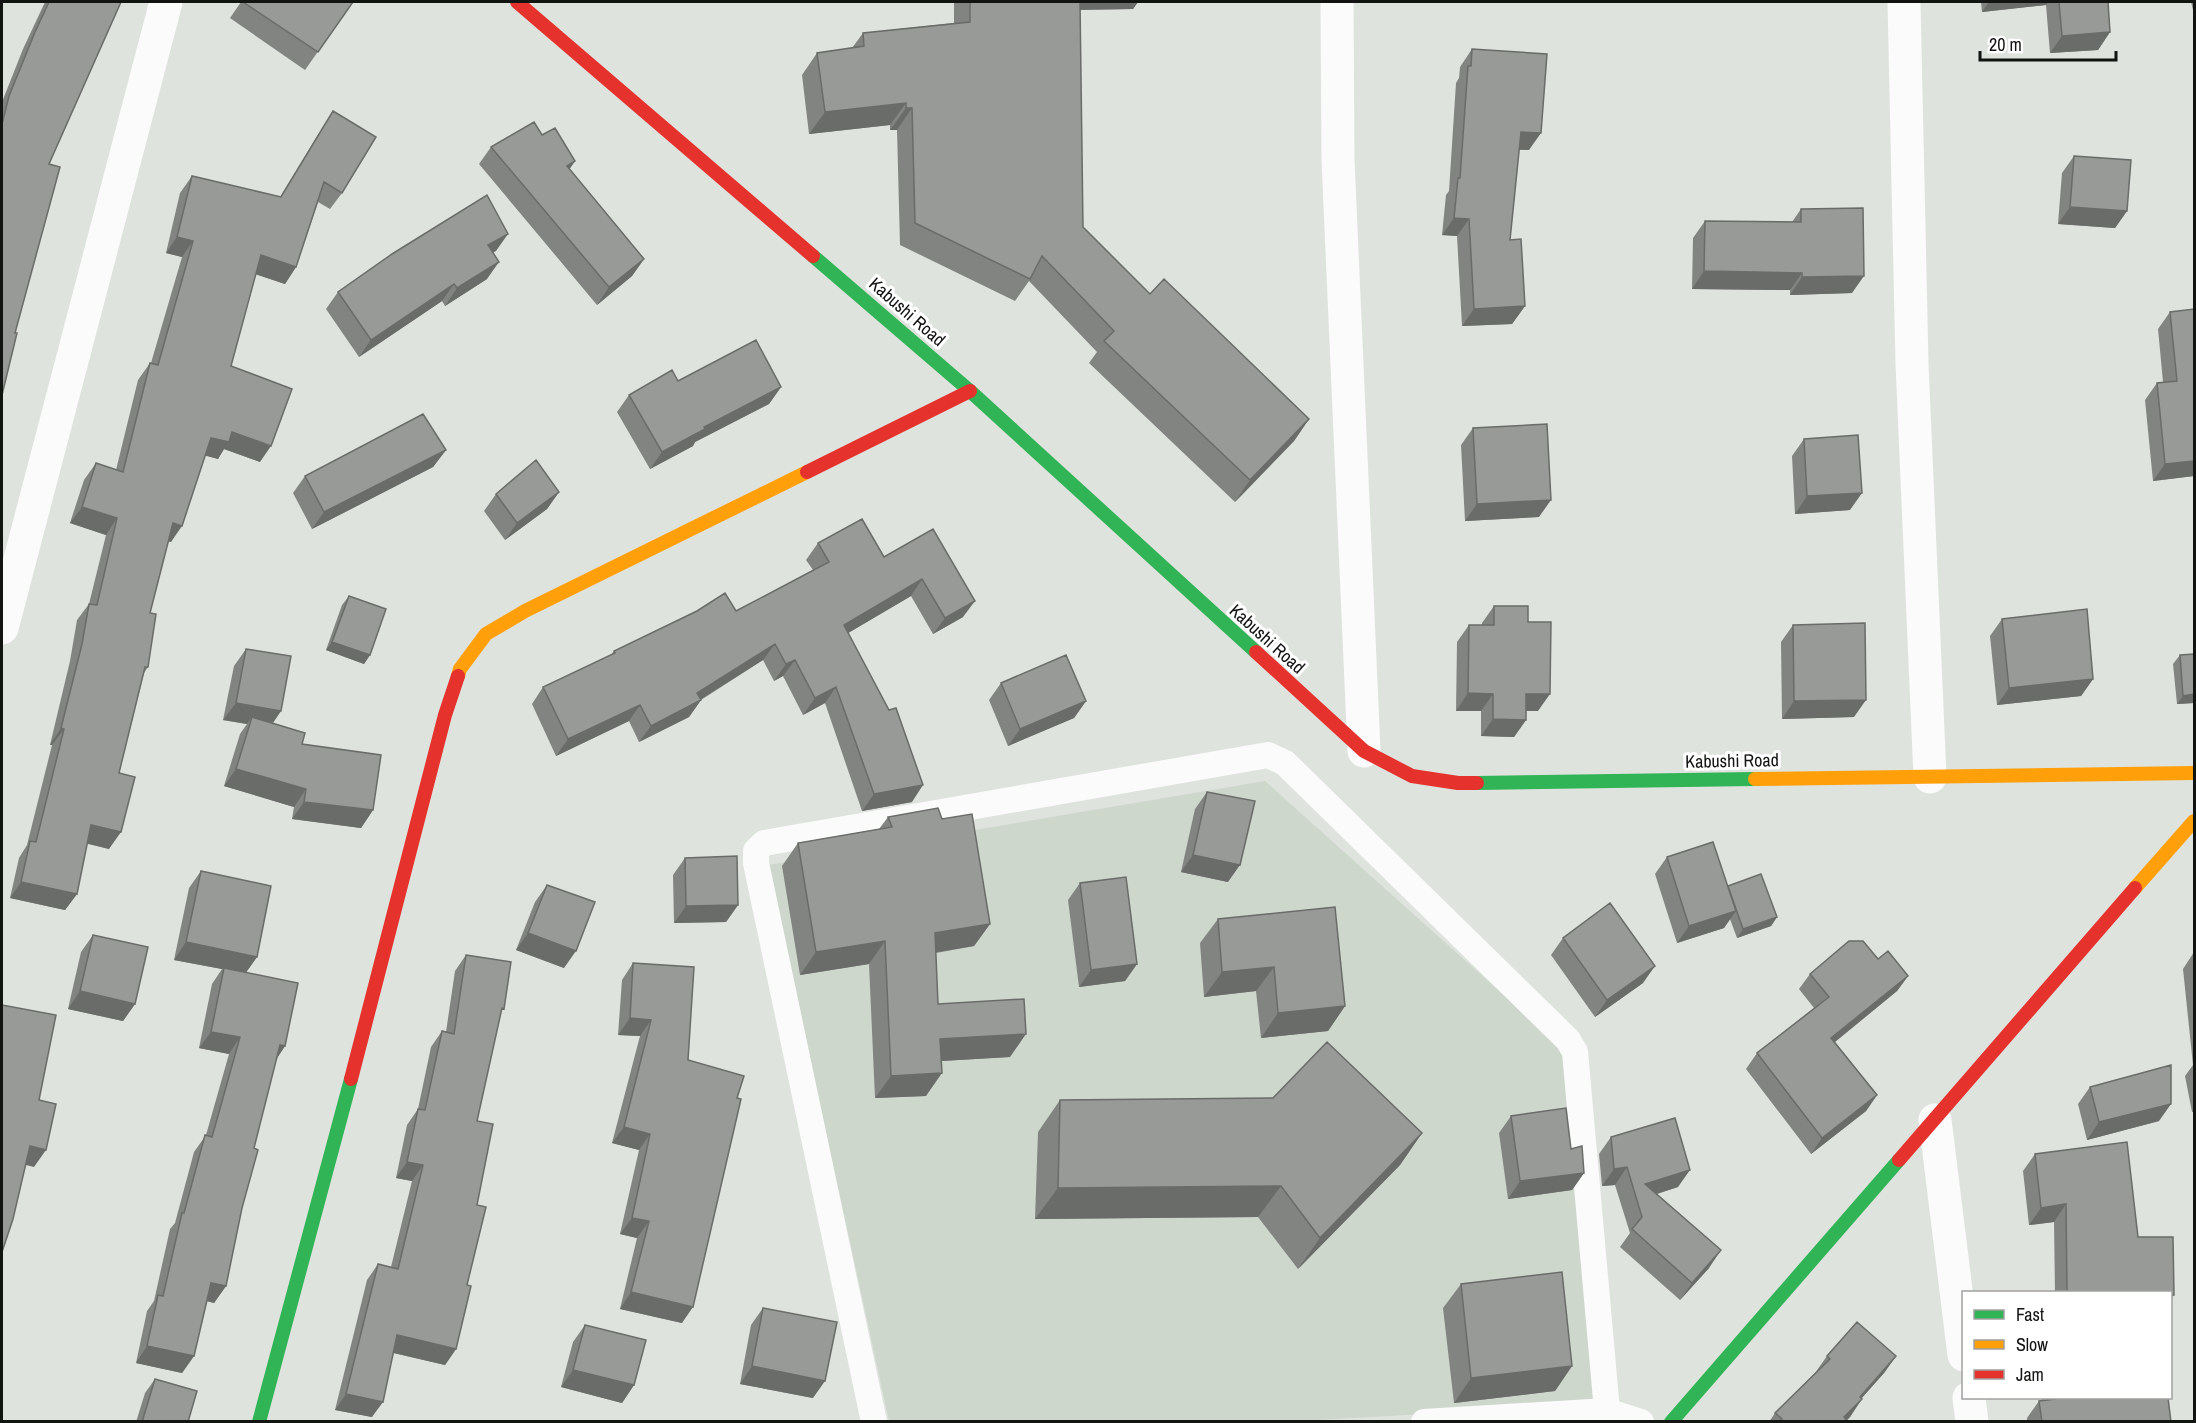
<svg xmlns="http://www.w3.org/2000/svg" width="2196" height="1423" viewBox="0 0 2196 1423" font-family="'Archivo Narrow',sans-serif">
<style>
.built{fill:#ced7cc}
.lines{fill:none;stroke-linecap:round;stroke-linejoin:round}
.lane{stroke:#fafbfa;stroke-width:26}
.street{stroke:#fafbfa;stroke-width:33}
.fast{stroke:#30b455;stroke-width:14}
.slow{stroke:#ff9f0a;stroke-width:14}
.jam{stroke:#e5322d;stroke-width:14}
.wall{fill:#828481}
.shaded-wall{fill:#6a6c69}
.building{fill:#979a96;stroke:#6a6c69;stroke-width:1.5}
.labels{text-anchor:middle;stroke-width:6;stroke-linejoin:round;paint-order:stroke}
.street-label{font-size:18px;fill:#111410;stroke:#fff}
</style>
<rect width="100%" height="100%" fill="#dfe3de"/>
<path class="built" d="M1265,781l301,270 34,353 -317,18 -394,-1 -121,-556z"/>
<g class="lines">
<path class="lane" d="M874,1422l-118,-559v-12l8,-8 504,-88 17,8 283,277 7,12 32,359 34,11
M1424,1422l183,-11"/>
<path class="street" d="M1337,2l1,158 26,591
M1904,2l8,362 18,413
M2,628l164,-626
M1935,1120l29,235
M1969,1398l3,24"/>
<path class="fast" d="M813,256l157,135 286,261
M1477,783l278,-4
M259,1422l92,-343
M1671,1422l228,-262"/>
<path class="slow" d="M458,676l2,-7 26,-35 39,-23 282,-139
M1755,779l439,-6
M2135,888l59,-67"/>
<path class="jam" d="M517,2l296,254
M807,472l163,-81
M1256,652l108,99 48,25 46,7h19
M351,1079l94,-364 13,-39
M1899,1160l236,-272"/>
</g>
<path class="wall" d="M45,2h76l-72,162 -47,231v-293l21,-53z
M241,2h112l-48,68 -75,-52z
M954,2h184l-5,7 -53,1 3,217 67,67 159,125 -15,22 -59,61 -146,-139 8,-11 -68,-71 -14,20 -115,-56 -3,-115h-7v-5l-81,9 -7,-59 15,-22 35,-5 11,-15 91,-10z
M1981,2h127l2,30 -12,18 -48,3 -4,-48 -64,7z
M2191,2h3v12z
M1472,49l57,101h-10l-9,90 15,66 -13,18 -50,2 -5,-90 -15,-1 4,-40 3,-4 7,-108 3,-5 1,-11z
M333,111l9,82 -12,16 -12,-7 -22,65 -11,17 -29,-10 -25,92 29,96 -36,-13 -6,10 -13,-4 -34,87 -3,-1 -18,72 -2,54 -4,6 -25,100 -10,76 -22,-6 -10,51 -12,16 -55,-12 9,-40 8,-13 25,-100h-2l20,-84 7,-41 12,-16 17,-69 -36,-12 14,-43 12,-17 20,7 22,-90 12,-17h1l31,-106 -16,-4 14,-60 12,-17 88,21 42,-69z
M542,135l33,26 -6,8 75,90 -12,17 -35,29 -118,-141 12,-17z
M2074,156l53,55 -12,17 -57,-4 4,-51z
M1801,209l51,84 -62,2v-5l-98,-1 1,-51 12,-17 87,1z
M496,251l-3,1 -6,27 -42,27 -3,-5 -83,56 -33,-48 12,-17z
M2194,309v167l-41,5 -8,-81 12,-17 6,-1 -5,-53 12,-17z
M678,381l103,6 -12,17 -74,38 -2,4 -43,23 -33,-57 12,-17z
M1473,428l66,89 -74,4 -4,-76z
M1804,439l46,71 -55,4 -3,-58z
M446,450l-13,17 -121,62 -19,-36 12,-17z
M559,492l-12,17 -42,31 -21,-29 12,-17z
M933,529l30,88 -30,17 -22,-38 -63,37 64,169 -50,9 -37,-108 -22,12 -20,-39 -9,5 -11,-21 -62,40 -12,17 -50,25 -10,-21 -73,35 -24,-52 11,-17 68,-32 3,-4 122,-40 77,-41 -7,-10 12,-17 66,14z
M349,596l21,59 -6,9 -38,-14 16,-45z
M1494,606l34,16 10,89h-12v9l-12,17 -33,-1v-25h-25l1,-69 12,-17h13v-2z
M2002,619l91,60 -12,17 -84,9 -7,-69z
M1793,625l61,92 -72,2 -1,-77z
M246,649l35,62 -8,12 29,21 71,66 -12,18 -69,-9 2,-12 -70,-21 16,-52 7,-10 -24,-4 11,-54z
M2180,655l14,48 -17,1 -4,-40z
M1001,683l85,18 -12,17 -66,28 -19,-46z
M1207,792l21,90 -47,-10 14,-63z
M888,817l54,2 48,105 -16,22 -38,7 2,51 72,53 -69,4 -15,35 -51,2 -6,-134 -69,11 -18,-109 16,-23 81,-14z
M1667,857l61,29 49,31 -6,9 -34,12 -7,-19 -6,9 -47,15 -22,-69z
M685,858l53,47 -12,17 -52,1 -1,-48z
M201,871l56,86 -11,15 39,74 -9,13 -22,89 -28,138 -12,17 -7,-2 -13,55 -12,17 -46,-10 11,-52 7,-10 16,-72 5,-6 19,-71 12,-17 23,-81 -30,-6 13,-64 10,-15 -48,-9 15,-72z
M1080,883l57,81 -12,17 -46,6 -11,-87z
M547,885l17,83 -48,-18 19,-48z
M1218,919l127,87 -17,25 -67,7 -5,-47 -52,6 -4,-54z
M93,935l42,69 -12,17 -55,-12 13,-57z
M1563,938l80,45 -48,34 -44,-62z
M2194,952v160h-2l-7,-36 8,-11 -10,-96z
M466,955l35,58 -24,108v84l-10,80 -11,64 -11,16 -52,-12 -21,64 -37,-7 32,-130 11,-16 13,3 21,-86 -16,-3 11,-53 11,-16 13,-62 11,-16 4,1 9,-61z
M1878,959l30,17 -11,15 -62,51 42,53 -11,16 -55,43 -65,-85 11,-16 57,-45 -15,-19 11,-15z
M633,963l55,97 49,38 -55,225 -62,-14 17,-71 -17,-4 19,-84 -27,-7 28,-107 -22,-1 4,-55z
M2090,1087l69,34 -72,19 -9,-36z
M1060,1100l362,33 -22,32 -102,104 -40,-52 -223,2 3,-87z
M1511,1116l60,33 13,24 -12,17 -64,9 -9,-66z
M1611,1137l67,50 -21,7 52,74 -29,32 -60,-53 10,-14 -15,-48 -13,1 -3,-32z
M2035,1154l103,83 36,58 -4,5v-7h-115l-1,-71 -25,3 -6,-54z
M1461,1284l111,82 -17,25 -101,12 -11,-95z
M763,1308l50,90 -73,-14 11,-59z
M585,1325l49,60 -12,18 -61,-16 12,-45z
M1827,1356h69l-12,17 -23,26 -11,18 -3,3 1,2h-79l6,-9 40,-40z
M155,1379l33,43h-52l9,-29z
M2042,1398h126l3,24h-144v-4l12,-17 3,-1z"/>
<path class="shaded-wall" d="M1070,2h68l-5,7 -69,1z
M1989,2h59l-2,3 -64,7z
M2110,32l-12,18 -48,3 12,-17z
M906,103l-16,22 -81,9 16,-22z
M906,108h6l-15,22h-7z
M1521,132l20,1 -12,17 -20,-1z
M575,161l-12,18 4,-13z
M2070,207l57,4 -12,17 -57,-4z
M1454,218l15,1 -12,17 -15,-1z
M508,234l-12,17 -20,11 12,-17z
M177,237l16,4 -11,16 -16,-4z
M261,255l35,12 -11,17 -36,-12z
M644,259l-12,17 -35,29 12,-18z
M499,262l-12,17 -42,27 12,-18z
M1704,271l98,2 -12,17 -98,-1z
M1864,276l-12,17 -62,2 12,-18z
M454,284l-12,17 -83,56 12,-17z
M1525,306l-13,18 -50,2 12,-17z
M781,387l-12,17 -74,38 -2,4 -43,23 12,-17 42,-25z
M1309,419l-15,22 -59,61 15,-22z
M232,432l39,14 -11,16 -36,-13 -6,10 -19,-5 12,-16z
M446,450l-13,17 -121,62 12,-17z
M2194,461v15l-41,5 12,-17z
M559,492l-12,17 -42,31 12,-17z
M1862,493l-12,17 -55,4 12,-18z
M1551,500l-12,17 -74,4 12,-17z
M82,507l35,11 -11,17 -36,-12z
M173,523l9,3 -11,16 -10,-3z
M922,579l-11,17 -78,46 11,-17z
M975,601l-12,16 -30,17 12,-16z
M332,642l38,13 -6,9 -38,-14z
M775,644l-12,16 -70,44 8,-4 -12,17 -50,25 12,-16 46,-33z
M795,660l-12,16 -9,5 12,-17z
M2093,679l-12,17 -84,9 12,-17z
M836,687l-11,16 -22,12 12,-17z
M1468,693l25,1 -12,17h-25z
M1526,694h24l-12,17h-24z
M2194,694v9l-17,1 6,-8z
M1866,700l-12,17 -72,2 12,-18z
M1086,701l-12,17 -66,28 12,-17z
M236,703l45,8 -12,17 -17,-11 -5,7 -24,-4z
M640,705l-11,16 -73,35 12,-17z
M1493,719l33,1 -12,17 -33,-1z
M61,728l3,1 -12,16h-2z
M236,769l70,20 -12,18 -70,-21z
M923,785l-11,17 -50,9 12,-17z
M304,802l69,8 -12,18 -69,-9z
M91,825l30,7 -12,17 -29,-7z
M1193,855l47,10 -12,17 -47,-10z
M21,882l56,12 -12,16 -55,-12z
M738,905l-12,17 -52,1 12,-17z
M1736,911l-12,17 -47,15 12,-17z
M1777,917l-6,9 -34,12 6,-9z
M990,924l-16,22 -55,9 16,-22z
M528,933l48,18 -12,17 -48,-18z
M885,941l-16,23 -69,11 16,-23z
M186,942l71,15 -12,17 -21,-6 -2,1 -48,-9z
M1137,964l-12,17 -46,6 12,-17z
M1655,966l-12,17 -48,34 12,-17z
M1274,967l-18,24 -52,6 18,-25z
M1908,976l-11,15 -77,63 11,-16z
M80,991l55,13 -12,17 -55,-12z
M1345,1006l-17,25 -67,7 17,-25z
M630,1018l21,2 -11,16 -22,-1z
M211,1032l29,5 -11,17 -30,-6z
M1026,1034l-16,23 -86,5 16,-23z
M280,1045l5,1 -11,17z
M942,1073l-16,23 -51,2 16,-22z
M1877,1095l-11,16 -55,43 11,-16z
M2171,1104l-12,17 -72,19 12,-18z
M624,1127l26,7 -11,16 -27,-7z
M1422,1133l-22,32 -102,104 22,-31z
M30,1146l16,4 -12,17 -16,-4z
M407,1162l16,3 -11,16 -16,-3z
M1627,1167l-12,18 -13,1 12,-17z
M1690,1170l-12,17 -41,13 8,-16z
M1584,1173l-12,17 -64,9 12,-18z
M1281,1186l-23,31 -223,2 23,-31z
M2066,1204l-12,18 -25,3 12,-17z
M632,1218l17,3 -12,17 -17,-4z
M1721,1250l-12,18 -29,32 12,-17z
M211,1283l15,3 -12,17 -15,-4z
M631,1292l62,15 -11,16 -62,-14z
M397,1335l59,14 -11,16 -59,-14z
M147,1346l47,10 -12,17 -46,-10z
M1896,1356l-12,17 -34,38 12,-12 -12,18 -5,5 -1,-5 16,-20z
M752,1366l73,15 -12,17 -73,-14z
M1572,1366l-17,25 -101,12 17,-25z
M573,1370l61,15 -12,18 -61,-16z
M346,1394l37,8 -11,15 -37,-7z"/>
<path class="building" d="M49,2h72l-72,162 11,3 -45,166h2l-15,62v-271l7,-28 26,-64z
M243,2h110l-35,50z
M970,2h110l3,225 67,67 14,-15 145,140 -59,61 -146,-139 10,-10 -72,-75 -12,23 -115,-56 -3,-115h-6v-5l-81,9 -8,-59 47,-7 -1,-13 107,-11z
M2059,2h49l2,30 -48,4z
M1472,49l75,5 -6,79 -20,-1 -11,108 11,-1 4,67 -51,3 -5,-90 -15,-1 4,-40h2l8,-112h3z
M333,111l43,26 -34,56 -18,-11 -28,85 -35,-12 -30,111 61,23 -21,57 -39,-14 -3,10 -18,-4 -29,88 -9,-3 -23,90 6,1 -8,53h-3l-26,106 16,4 -14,55 -30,-7 -14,69 -56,-12 9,-41 6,1 28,-113 -3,-1 21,-84 7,-40 8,1 20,-87 -35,-11 14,-44 27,9 27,-109 8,2 35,-124 -16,-4 15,-61 89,21z
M534,122l8,13 13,-7 20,33 -8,5 77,93 -35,28 -118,-140z
M2074,156l57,4 -4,51 -57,-4z
M487,195l21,39 -20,11 11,17 -42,26 -3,-4 -83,56 -33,-48 54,-38z
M1863,208l1,68 -62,1v-4l-98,-2 1,-50 96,1v-13z
M2194,309v152l-29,3 -8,-81 20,-2 -7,-69z
M756,340l25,47 -77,40 1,2 -43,23 -33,-57 43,-25 6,11z
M423,414l23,36 -122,62 -19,-36z
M1547,424l4,76 -74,4 -4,-76z
M1858,435l4,58 -55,3 -3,-57z
M536,460l23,32 -42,31 -21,-29z
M862,519l22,38 49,-28 42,72 -30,17 -23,-39 -78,46 45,85 7,-2 27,77 -49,9 -38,-107 -21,11 -20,-38 -9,4 -11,-20 -78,49 4,7 -50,26 -11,-21 -72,34 -25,-52 72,-34 -1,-2 83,-40 28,-18 11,18 93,-49 -11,-19z
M349,596l37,13 -16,46 -38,-13z
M1494,606h34v16h23l-1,72h-24v26l-33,-1v-25l-25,-1 1,-68h25z
M2087,609l6,70 -84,9 -7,-69z
M1865,623l1,77 -72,1 -1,-76z
M246,649l45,7 -10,55 -45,-8z
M2194,654v40l-11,2 -3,-41z
M1066,655l20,46 -66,28 -19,-46z
M252,717l53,16 -3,11 79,11 -8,55 -69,-8 2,-13 -70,-20z
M1207,792l48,9 -15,64 -47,-10z
M938,808l4,11 30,-5 18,110 -55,9 3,71 86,-5 2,35 -86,5 2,34 -51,3 -6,-135 -69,11 -18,-109 94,-16 -4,-10z
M1713,842l23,69 -47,15 -22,-69z
M737,856l1,49 -52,1 -1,-48z
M201,871l70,15 -14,71 -71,-15z
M1761,874l16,43 -34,12 -15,-43z
M1126,877l11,87 -46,6 -11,-87z
M547,885l48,17 -19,49 -48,-18z
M1610,903l45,63 -48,34 -44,-62z
M1335,907l10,99 -67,7 -4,-46 -52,5 -4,-53z
M93,935l55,12 -13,57 -55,-13z
M1849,941h14l15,18 10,-8 20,25 -77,62 46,57 -55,43 -65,-85 72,-56 -19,-23z
M466,955l45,7 -7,47 -2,-1 -25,113 16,3 -16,81 9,2 -19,78 4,1 -15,63 -59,-14 -14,67 -37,-8 32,-130 20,5 25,-104 -16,-3 11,-53 7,1 17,-79 12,3z
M633,963l61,4 -6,93 56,16 -7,22 4,1 -48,208 -62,-15 18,-71 -17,-3 18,-84 -26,-7 27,-107 -21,-2z
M224,968l74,15 -13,63 -5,-1 -26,103 4,2 -16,58 -16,78 -15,-3 -17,73 -47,-10 11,-51 5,1 19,-83h2l21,-78 7,2 28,-100 -29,-5z
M2,1005l54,10 -17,85 17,4 -10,46 -16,-4 -17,73 -11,33z
M1327,1042l95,91 -102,105 -39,-52 -223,2 2,-88 213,-2z
M2171,1065v39l-72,18 -9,-35z
M1566,1108l5,41 11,-3 2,27 -64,8 -9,-65z
M1675,1118l15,52 -45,14 76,66 -29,33 -60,-54 10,-12 -15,-50 -13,2 -3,-32z
M2127,1142l11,95h35l1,58h-4v-2h-103l-1,-89 -25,4 -6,-54z
M1562,1272l10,94 -101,12 -10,-94z
M763,1308l74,14 -12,59 -73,-15z
M1857,1322l39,34 -36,41 2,2 -18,18 4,5h-69l3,-3 -7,-6 55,-54 -3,-3z
M585,1325l61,15 -12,45 -61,-15z
M155,1379l42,12 -9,31h-46z
M2055,1398h113l3,24h-129l-3,-21 16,-2z"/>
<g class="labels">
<g class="street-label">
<text transform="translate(907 312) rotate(41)" y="6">Kabushi Road</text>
<text transform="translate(1267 639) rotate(42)" y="6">Kabushi Road</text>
<text transform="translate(1732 761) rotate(-1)" y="6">Kabushi Road</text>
</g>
</g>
<rect width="2196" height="1423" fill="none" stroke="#111410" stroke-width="6"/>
<rect x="1962" y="1291" width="210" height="108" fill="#ffffff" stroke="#a0a19f" stroke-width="1.5"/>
<rect x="1974" y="1310" width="30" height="9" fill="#30b455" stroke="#a0a19f" stroke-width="1.5"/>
<text x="2016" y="1321" font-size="18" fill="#111410">Fast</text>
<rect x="1974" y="1340" width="30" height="9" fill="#ff9f0a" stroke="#a0a19f" stroke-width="1.5"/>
<text x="2016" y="1351" font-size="18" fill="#111410">Slow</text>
<rect x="1974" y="1370" width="30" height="9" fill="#e5322d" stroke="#a0a19f" stroke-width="1.5"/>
<text x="2016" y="1381" font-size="18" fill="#111410">Jam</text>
<path d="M1980 51v9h136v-9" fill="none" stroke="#111410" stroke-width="3"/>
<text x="1989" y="51" font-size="18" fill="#111410" stroke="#ffffff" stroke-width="4.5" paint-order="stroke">20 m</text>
</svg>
